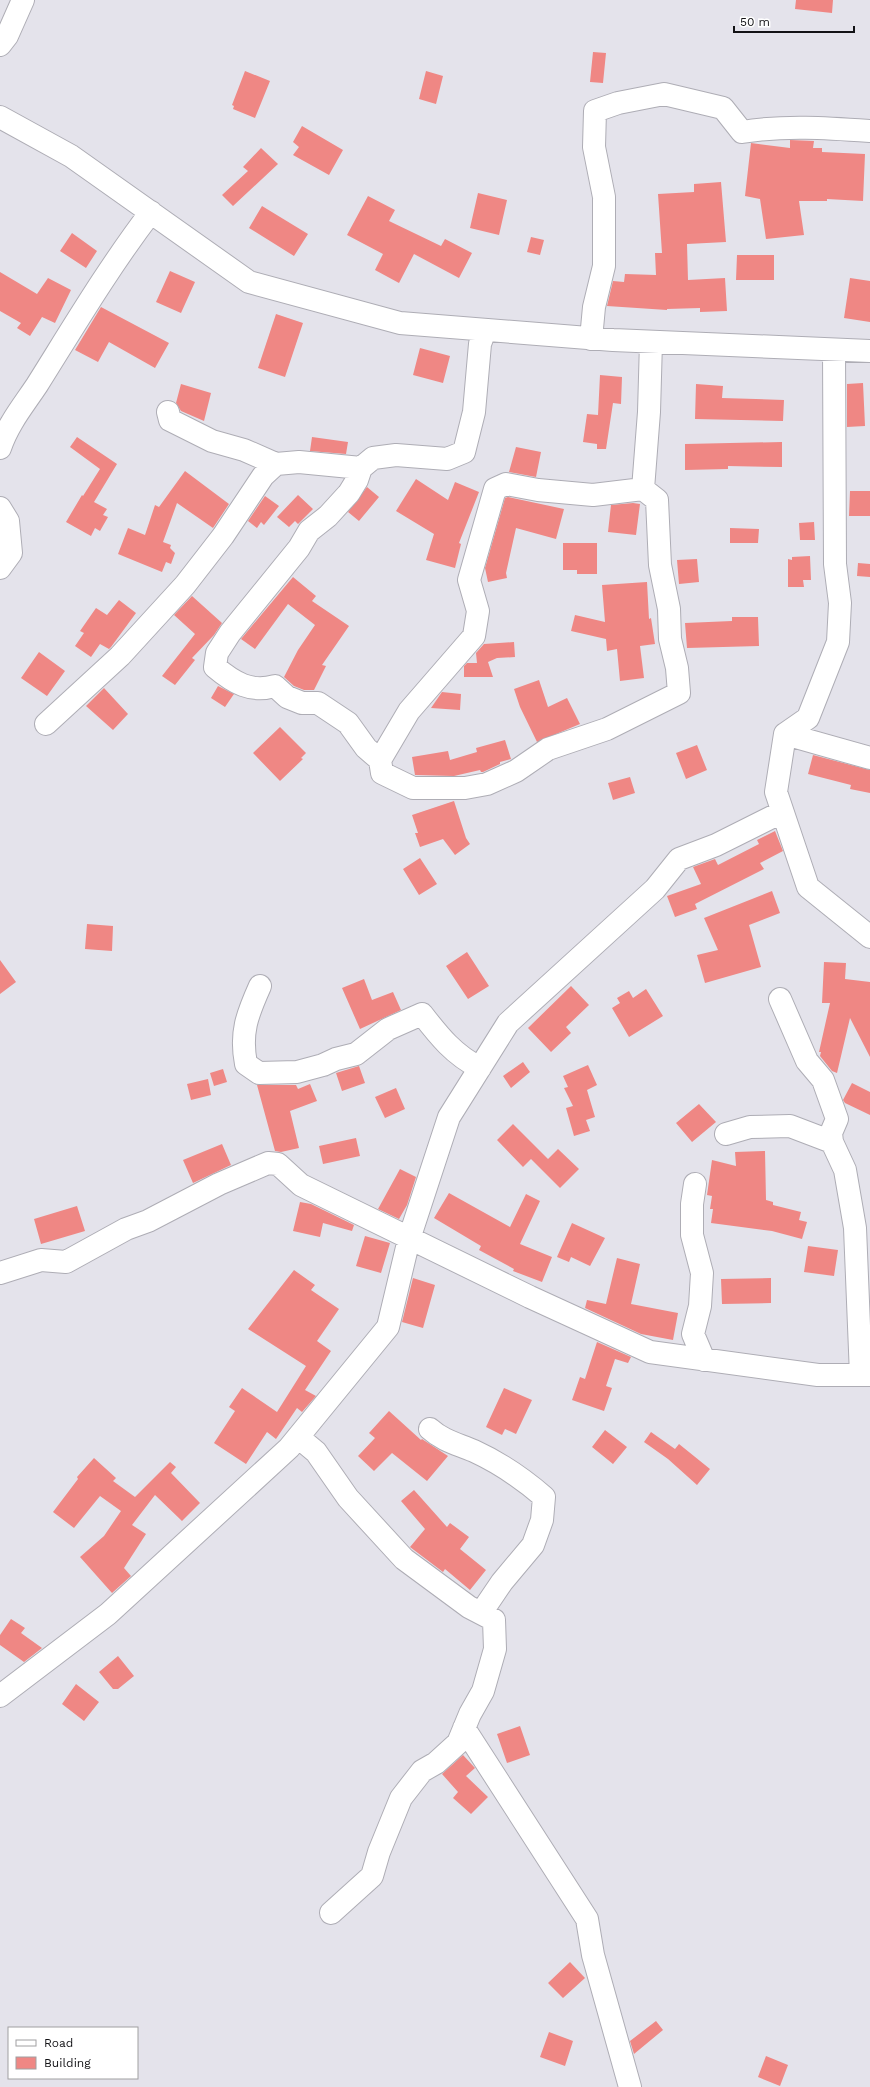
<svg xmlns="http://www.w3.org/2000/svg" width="870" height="2087" viewBox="0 0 870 2087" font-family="'Work Sans',sans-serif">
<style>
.building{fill:#ef8784}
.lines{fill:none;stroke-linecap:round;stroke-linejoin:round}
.minor-casing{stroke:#aeadb5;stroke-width:24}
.minor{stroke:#fff;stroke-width:22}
</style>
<rect width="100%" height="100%" fill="#e4e3eb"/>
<path class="building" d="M796,0h37l-1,13 -37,-4z
M593,52l13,1 -3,30 -13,-1z
M245,71l25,10 -15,37 -22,-9 1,-3 -2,-1z
M426,71l17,5 -7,28 -17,-5z
M302,126l41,24 -14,25 -36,-20 6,-8 -6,-5z
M790,140l24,1 -1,7h9v4l43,2 -2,47 -36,-2v2h-28l5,34 -38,4 -6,-40 -15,-3 6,-53 39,5z
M261,148l17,16 -45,42 -11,-11 26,-24 -5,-4z
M721,182l5,60 -39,2 1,36 37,-2 2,33 -27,1v-4l-33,1v1l-60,-4 6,-25 11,1 1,-8 31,1 -1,-22h7l-4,-59 36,-2v-8z
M478,193l29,7 -8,35 -29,-7z
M368,196l27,14 -6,11 52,25 4,-7 27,14 -13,25 -45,-24 -15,29 -24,-13 8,-16 -36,-19z
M262,206l46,28 -14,22 -45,-28z
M72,233l25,18 -11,17 -26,-17z
M531,237l13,3 -4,15 -13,-3z
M737,255h37v25h-38z
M170,271l25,11 -14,31 -25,-11z
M0,272l37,22 11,-16 23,12 -16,33 -13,-6 -12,19 -13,-8 4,-5 -21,-12z
M850,278l20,3v41l-26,-4z
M101,307l68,36 -14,25 -46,-26 -11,20 -23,-12z
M276,314l27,9 -18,54 -27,-9z
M420,348l30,8 -7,27 -30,-8z
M600,375l22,2 -1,27 -8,-1 -7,46h-9v-5l-14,-2 4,-28 11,1z
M863,383l2,43 -18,1v-43z
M181,384l30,9 -7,28 -23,-10 -5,-8z
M696,384l27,2 -1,12 62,2 -1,21 -88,-2z
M77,437l40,27 -23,38 13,7 -4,6 5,2 -8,14 -5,-3 -4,8 -25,-14 16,-27 1,1 17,-27 -30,-22z
M312,437l36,5 -2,12 -36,-3z
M782,442v25l-54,-1v3l-43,1v-26z
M516,447l25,5 -5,25 -27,-5z
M185,471l44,33 -16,24 -36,-25 -14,39 8,3 -1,3 5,5 -4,11 -5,-2 -4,10 -44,-18 10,-26 17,7 10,-30 4,2z
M416,479l32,21 7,-18 24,10 -20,51 2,1 -6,24 -29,-8 8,-26 -38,-23z
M367,487l12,10 -20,24 -11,-9z
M850,491h20v25h-21z
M298,495l15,14 -15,15 -3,-3 -6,6 -12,-10z
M265,496l14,10 -15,19 -3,-3 -4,6 -9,-7z
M508,497l56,12 -8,30 -40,-11 -10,45 1,5 -19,4 -3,-14 20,-70z
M633,503l7,1 -4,31 -28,-3 3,-27z
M814,522l1,18h-15l-1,-17z
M730,528l29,1 -1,14h-28z
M563,543h34v31h-20v-4h-14z
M810,556l1,24h-8l1,7h-16v-28l4,1v-3z
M697,559l2,23 -20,2 -2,-24z
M858,563l12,1v13l-13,-1z
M293,577l23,19 -4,5 37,25 -27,39 4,1 -12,24h-10l-10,-4 -10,-9 14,-27 17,-25 -27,-21 -33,45 -14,-10z
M647,582l2,37 2,-1 4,26 -15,2 4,32 -24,3 -3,-32 -10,2 -1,-12 -35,-8 4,-16 30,7 -3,-37z
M192,596l30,27 -8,12 -22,23 3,2 -20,25 -13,-9 33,-42 -21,-19z
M119,600l17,13 -25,34 -2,2 -9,-5 -9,13 -16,-11 9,-13 -4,-2 16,-23 11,7z
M732,617h26l1,29 -72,2 -2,-25 47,-2z
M514,642l1,15 -18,1 -9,4 5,15h-29v-11l3,-3h10l-1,-10 8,-9z
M39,652l26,19 -18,25 -26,-18z
M539,680l9,27 19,-9 13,26 -43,18 -17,-35 -6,-18z
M218,686l16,8 -9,13 -14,-9z
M104,688l24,26 -15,16 -27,-24z
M442,692l19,2 -1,16 -29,-2z
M280,727l26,26 -5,5 2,1 -23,22 -27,-28z
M505,740l6,19 -11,3v2l-17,8h-2l-1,-2 -26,6 -39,-1 -3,-18 36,-6 2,9 27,-8 -1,-4z
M697,745l10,25 -21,9 -10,-26z
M813,755l57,15v23l-20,-4 1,-4 -43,-11z
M630,777l5,16 -22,7 -5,-17z
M454,801l12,37 4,6 -15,11 -12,-16 -23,8 -5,-14h3l-6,-18z
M775,831l8,20 -23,12 4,6 -69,35 2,5 -22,8 -8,-21 34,-12 -8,-17 22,-8 3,6 41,-21 -2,-4z
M420,858l17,26 -18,11 -16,-26z
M772,891l8,22 -31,12 12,42 -56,16 -8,-28 21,-5 -14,-32z
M87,924l26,2 -1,25 -27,-2z
M467,952l22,34 -21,13 -22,-33z
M0,960l16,22 -16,12z
M824,962l22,1 -1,16 25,3v75l-20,-39 -13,55 -5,-2 -12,-15 1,-4h-2l11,-49h-8z
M364,979l8,21 21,-8 8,18 -41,19 -18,-41z
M571,986l18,19 -23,22 5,6 -20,19 -23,-24z
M646,989l17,27 -34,21 -17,-29 8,-5 -3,-5 12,-7 4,7z
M523,1062l7,10 -19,16 -8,-12z
M588,1065l9,20 -10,5 8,27 -9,3 4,11 -16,5 -8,-28 7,-2 -9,-18 4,-1 -5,-11z
M359,1066l6,17 -23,8 -6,-18z
M223,1069l4,13 -13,4 -4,-13z
M208,1079l3,16 -20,5 -4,-16z
M852,1083l18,9v23l-25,-12 -2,-3z
M310,1084l7,17 -27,10 9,37 -18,4 -6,-1 -18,-66h39l2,4z
M396,1088l9,21 -20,9 -10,-21z
M699,1104l17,18 -24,20 -16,-19z
M513,1124l35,35 10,-10 21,20 -19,19 -29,-29 -8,8 -26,-27z
M356,1138l4,18 -37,8 -4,-18z
M222,1144l9,21 -38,18 -10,-23z
M765,1151l1,49 7,2v3l28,7 -2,8 8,2 -5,17 -30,-8 -61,-8 2,-14h-3l2,-13 -5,-1 5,-35 24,6 -1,-14z
M400,1169l16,8 -9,28 -8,14 -21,-10z
M449,1193l61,34 16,-33 14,7 -20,43 32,13 -10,25 -29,-11 1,-2 -35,-19 2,-4 -47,-28z
M300,1202l11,2 43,21 -2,6 -29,-8 -3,14 -27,-6z
M77,1206l8,25 -44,13 -7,-25z
M572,1223l33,15 -15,28 -19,-9 -2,5 -12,-5z
M365,1236l25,7 -9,30 -25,-7z
M808,1246l30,4 -4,26 -30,-4z
M617,1258l23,6 -9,40 47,9 -5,27 -32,-6 -56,-26 2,-8 19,4z
M294,1270l21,15 -4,5 28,19 -22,32 14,10 -26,39 11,6 -14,16 -5,-4 -21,31 -9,-7 -21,32 -32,-21 21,-32 -6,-4 13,-19 35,24 29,-46 -58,-37z
M413,1278l22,7 -12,43 -21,-6z
M771,1278v25l-49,1 -1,-25z
M597,1342l34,15 -3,6 -13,-4 -9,27 6,2 -8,23 -32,-11 8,-23 5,2z
M504,1388l28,12 -16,34 -11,-5 -3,6 -16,-8z
M389,1411l32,29 1,-1 26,17 -21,25 -35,-28 -18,18 -16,-15 17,-18 -6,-5z
M605,1430l22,17 -14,17 -21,-17z
M651,1432l24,17 4,-5 31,25 -13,16 -29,-26 -24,-17z
M94,1458l22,20 -3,3 22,16 35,-35 6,5 -5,6 29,30 -18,18 -27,-26 -23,30 14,9 -22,34 7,8 -19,17 -32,-36 24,-21 17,-25 -21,-15 -26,32 -21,-16 25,-33 -1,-2z
M414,1490l33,37 3,-4 19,14 -9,12 26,21 -16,20 -25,-21 -2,3 -33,-25 15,-18 -24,-28z
M11,1619l14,9 -4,5 21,15 -18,14 -24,-17v-10z
M118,1656l16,20 -16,13h-5l-14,-17z
M76,1684l23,18 -15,19 -22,-17z
M520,1726l10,29 -23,8 -10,-29z
M463,1755l12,13 -9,8 22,21 -17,17 -18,-16 5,-6 -16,-18z
M570,1962l15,16 -22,20 -15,-15z
M656,2021l7,9 -29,24 -4,-13z
M549,2032l24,9 -8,25 -25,-9z
M766,2056l22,9 -8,21 -22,-9z"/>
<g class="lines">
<g class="minor-casing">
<path id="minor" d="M0,45l7,-9 16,-36
M0,117l71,39 178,126 151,41 213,17 257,11
M591,339l3,-32 10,-41v-69l-10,-50 1,-36 23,-8 46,-9 59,14 19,24c42,-7 85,-4 128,-1
M834,350l1,214 5,39 -2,39 -30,76 -23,16 -9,58 32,95 62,50
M168,412l2,8 42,21 32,9 32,14 23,-2 62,6
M0,448c8,-24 23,-42 37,-63 37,-59 72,-118 114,-173
M643,489l6,-77 2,-70
M0,508l8,13 3,32 -11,15
M46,724l74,-68 65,-71 38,-49 40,-60 13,-12
M785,734l85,24
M380,760l2,13 31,15h52l22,-4 29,-13 32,-22 59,-20 72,-36 -2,-25 -7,-29 -1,-30 -9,-44 -3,-65 -14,-11 -50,6 -55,-5 -32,-6 -11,5 -26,91 9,31 -4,25 -65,75 -29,49 -14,-12 -18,-25 -30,-20h-16l-15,-6 -12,-11c-24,7 -41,-3 -60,-19l2,-14 13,-20 69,-85 10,-17 19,-15 21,-23 8,-13 4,-12 12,-10 23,-3 51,4 17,-7 10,-40 6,-68 5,-14
M260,986c-13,29 -20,47 -14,78l13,9 38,-1 26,-7 13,-6 20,-5 32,-25 34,-15c17,22 32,41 58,54
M780,999l27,62 16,19 14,39 -6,14 1,9 13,28 10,58 6,147
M726,1134l24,-7 40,-1 42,16
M695,1184l-3,20v31l10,38 -2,33 -7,28 11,26
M0,1273l41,-13 25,2 60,-33 22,-8 71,-37 49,-21 10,1 23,21 229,112 120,55 168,23h52
M430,1429c13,12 28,15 44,22 26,12 48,27 70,46l-2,23 -9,25 -31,37 -21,31
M298,1437l18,15 32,46 56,61 65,48 25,13 1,29 -12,42 -13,23 -12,29 -22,20 -14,8 -21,27 -22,54 -7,24 -41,37
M0,1696l108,-82 181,-166 99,-121 21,-88 40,-122 59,-94 147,-134 24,-30 37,-14 66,-33
M464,1728l123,191 6,36 37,132"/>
</g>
<use href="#minor" class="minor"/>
</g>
<rect x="8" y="2027" width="130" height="52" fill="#ffffff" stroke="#a0a0a1"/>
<rect x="16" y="2040" width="20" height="6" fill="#ffffff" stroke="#a0a0a1"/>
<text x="44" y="2047" font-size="12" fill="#121215">Road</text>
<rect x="16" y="2057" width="20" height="12" fill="#ef8784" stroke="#a0a0a1"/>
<text x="44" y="2067" font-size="12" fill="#121215">Building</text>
<path d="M734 26v6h120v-6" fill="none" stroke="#121215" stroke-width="2"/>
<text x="740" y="26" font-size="12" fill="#121215" stroke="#ffffff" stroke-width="3" paint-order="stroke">50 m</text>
</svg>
